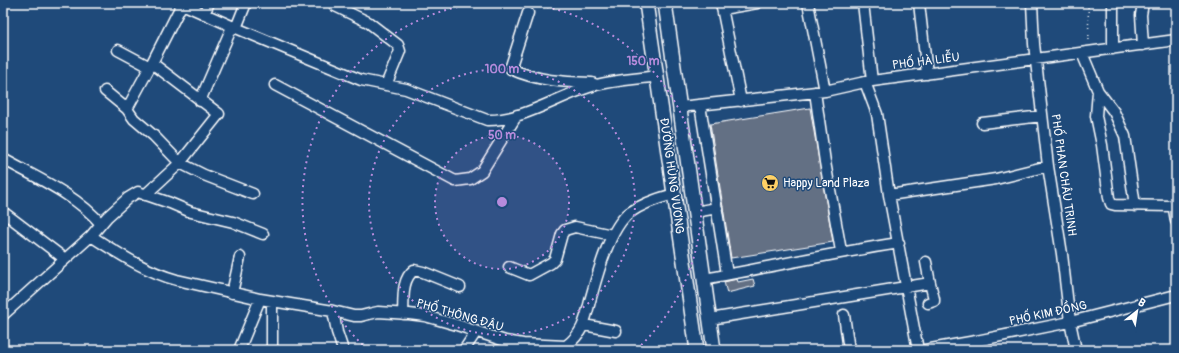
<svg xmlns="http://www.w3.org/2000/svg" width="1179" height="353" viewBox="0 0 1179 353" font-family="Pangolin,sans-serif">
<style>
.building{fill:#646f84;stroke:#fff}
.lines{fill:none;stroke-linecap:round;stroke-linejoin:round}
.minor-casing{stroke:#fff;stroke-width:13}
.major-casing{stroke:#fff;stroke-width:16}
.path{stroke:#fff;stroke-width:1.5;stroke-dasharray:1 3;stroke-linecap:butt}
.minor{stroke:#1f4a7a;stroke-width:10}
.major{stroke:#1f4a7a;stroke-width:13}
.ring{fill:none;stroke:#b68bdc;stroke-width:2;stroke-dasharray:2 4}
.labels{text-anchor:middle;stroke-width:3;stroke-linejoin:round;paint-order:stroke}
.street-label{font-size:12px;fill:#fff;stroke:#1f4a7a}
.poi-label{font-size:12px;fill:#fff;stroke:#1f4a7a;text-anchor:start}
.centre{fill:#b68bdc;stroke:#1f4a7a;stroke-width:2}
.ring-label{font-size:12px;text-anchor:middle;font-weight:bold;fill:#b68bdc;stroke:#1f4a7a;stroke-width:3;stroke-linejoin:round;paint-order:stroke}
</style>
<rect width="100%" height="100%" fill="#1f4a7a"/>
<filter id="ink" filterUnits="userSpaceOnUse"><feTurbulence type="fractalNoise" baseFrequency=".025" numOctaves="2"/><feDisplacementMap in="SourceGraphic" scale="8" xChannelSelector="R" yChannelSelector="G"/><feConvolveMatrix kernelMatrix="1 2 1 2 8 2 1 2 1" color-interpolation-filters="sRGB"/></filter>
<g filter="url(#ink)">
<path class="building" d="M810,108l23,134 -102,16 -21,-134z
M737,279l1,3 15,-3 2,7 -28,7 -3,-11z"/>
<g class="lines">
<g class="minor-casing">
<path id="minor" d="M180,3l56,25 125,52 45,9 81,31c37,1 74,-26 109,-35 20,-5 41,-6 62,-9
M721,3l20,98
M808,3l17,88
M863,3l9,78
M919,3l8,71
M1032,3l2,41 14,122 14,88 8,68 6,28
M1143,3l-2,12 2,30
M335,6l33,16 30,23 2,6 -14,34
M1113,6v43
M722,9l35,-6
M528,13l-17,53v3c26,12 53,13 81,14l4,2
M204,14l5,-11
M236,28l10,-25
M118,50l32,17
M1082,53l16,38 16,21 11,24 10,70
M865,82l12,32 12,81 29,155
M275,85l180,96 15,-2 12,-8 35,-56
M105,91l22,18 7,10 20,17 26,27 24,12 49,19
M1098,91l-2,25 6,29 7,53 2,6 4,1 56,1 3,3 2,12
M815,92l10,70 16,89
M200,101l32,-74
M700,105l27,169
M680,107l145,-16 40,-9 311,-42
M127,109l25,-46 30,-59
M982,123l60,-7
M3,159c32,18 74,36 98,65
M145,195l35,-32 39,-49 -67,-51
M889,195l107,-16 52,-13
M3,212l62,47
M695,212l22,-4
M91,236c27,17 55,36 86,44l83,19 73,12 21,5h7l8,-2 9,-2 31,2 16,2 32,9 48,16 18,3 43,2c17,-13 19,-25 24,-45 7,-25 19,-72 39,-88 14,-10 30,-15 45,-19
M926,262l4,21
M509,267l20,8 22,-12 4,-4 7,-25 3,-4 10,-3 37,8
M704,279c65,-12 129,-26 195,-36
M232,293l8,-36
M272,301v49
M333,311l4,21 6,18
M403,314c1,-15 -2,-34 11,-44l9,2 37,15
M3,315l88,-79 16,-19 21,-19 10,-6 32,11 21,9 42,10 30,12
M844,315l5,35
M710,319l220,-36 4,16v2l-6,2
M584,325l32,6
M239,350l21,-51
M464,350l12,-18
M925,350l51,-9 94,-19 106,-27"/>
</g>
<g class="major-casing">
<path id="major" d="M646,3l51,347
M665,3l49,347"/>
</g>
<path class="path" d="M1088,3l1,40"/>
<use href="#minor" class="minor"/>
<use href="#major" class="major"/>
</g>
</g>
<circle cx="502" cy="202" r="67" fill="#b68bdc" fill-opacity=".12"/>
<g class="ring">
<circle cx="502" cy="202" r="67"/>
<circle cx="502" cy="202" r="133"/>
<path d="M367 349A200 200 0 0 1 481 3M523 3A200 200 0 0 1 637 349"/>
</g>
<defs>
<g id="supermarket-disc" transform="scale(0.9)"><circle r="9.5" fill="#ffd166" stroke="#1f4a7a"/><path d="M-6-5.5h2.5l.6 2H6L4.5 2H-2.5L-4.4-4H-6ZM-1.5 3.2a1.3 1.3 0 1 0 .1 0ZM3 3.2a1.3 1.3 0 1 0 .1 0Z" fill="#111"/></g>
</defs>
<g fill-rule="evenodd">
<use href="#supermarket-disc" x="770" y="183"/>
</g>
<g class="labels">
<g class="street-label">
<text transform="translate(926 61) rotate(-7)" y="4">PHỐ HÀ LIỄU</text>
<text transform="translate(1064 175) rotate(82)" y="4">PHỐ PHAN CHÂU TRINH</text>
<text transform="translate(672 176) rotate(82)" y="4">ĐƯỜNG HÙNG VƯƠNG</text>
<text transform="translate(1048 313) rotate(-12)" y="4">PHỐ KIM ĐỒNG</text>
<text transform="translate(460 315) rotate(16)" y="4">PHỐ THÔNG ĐẬU</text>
</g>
<g class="poi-label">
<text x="783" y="187">Happy Land Plaza</text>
</g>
</g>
<circle cx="502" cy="202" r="6" class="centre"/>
<g class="ring-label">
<text x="643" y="65">150 m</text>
<text x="502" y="73">100 m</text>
<text x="502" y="139">50 m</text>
</g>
<rect width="1179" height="353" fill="none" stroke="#1f4a7a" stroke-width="16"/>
<rect x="8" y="8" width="1163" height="337" fill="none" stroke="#fff" stroke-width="1.5" filter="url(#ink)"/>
<g transform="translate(1137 311) rotate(30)" stroke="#1f4a7a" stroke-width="3" paint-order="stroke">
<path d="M0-3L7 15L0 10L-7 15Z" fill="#ffffff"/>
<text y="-6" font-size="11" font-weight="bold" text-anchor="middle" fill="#ffffff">B</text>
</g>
</svg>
